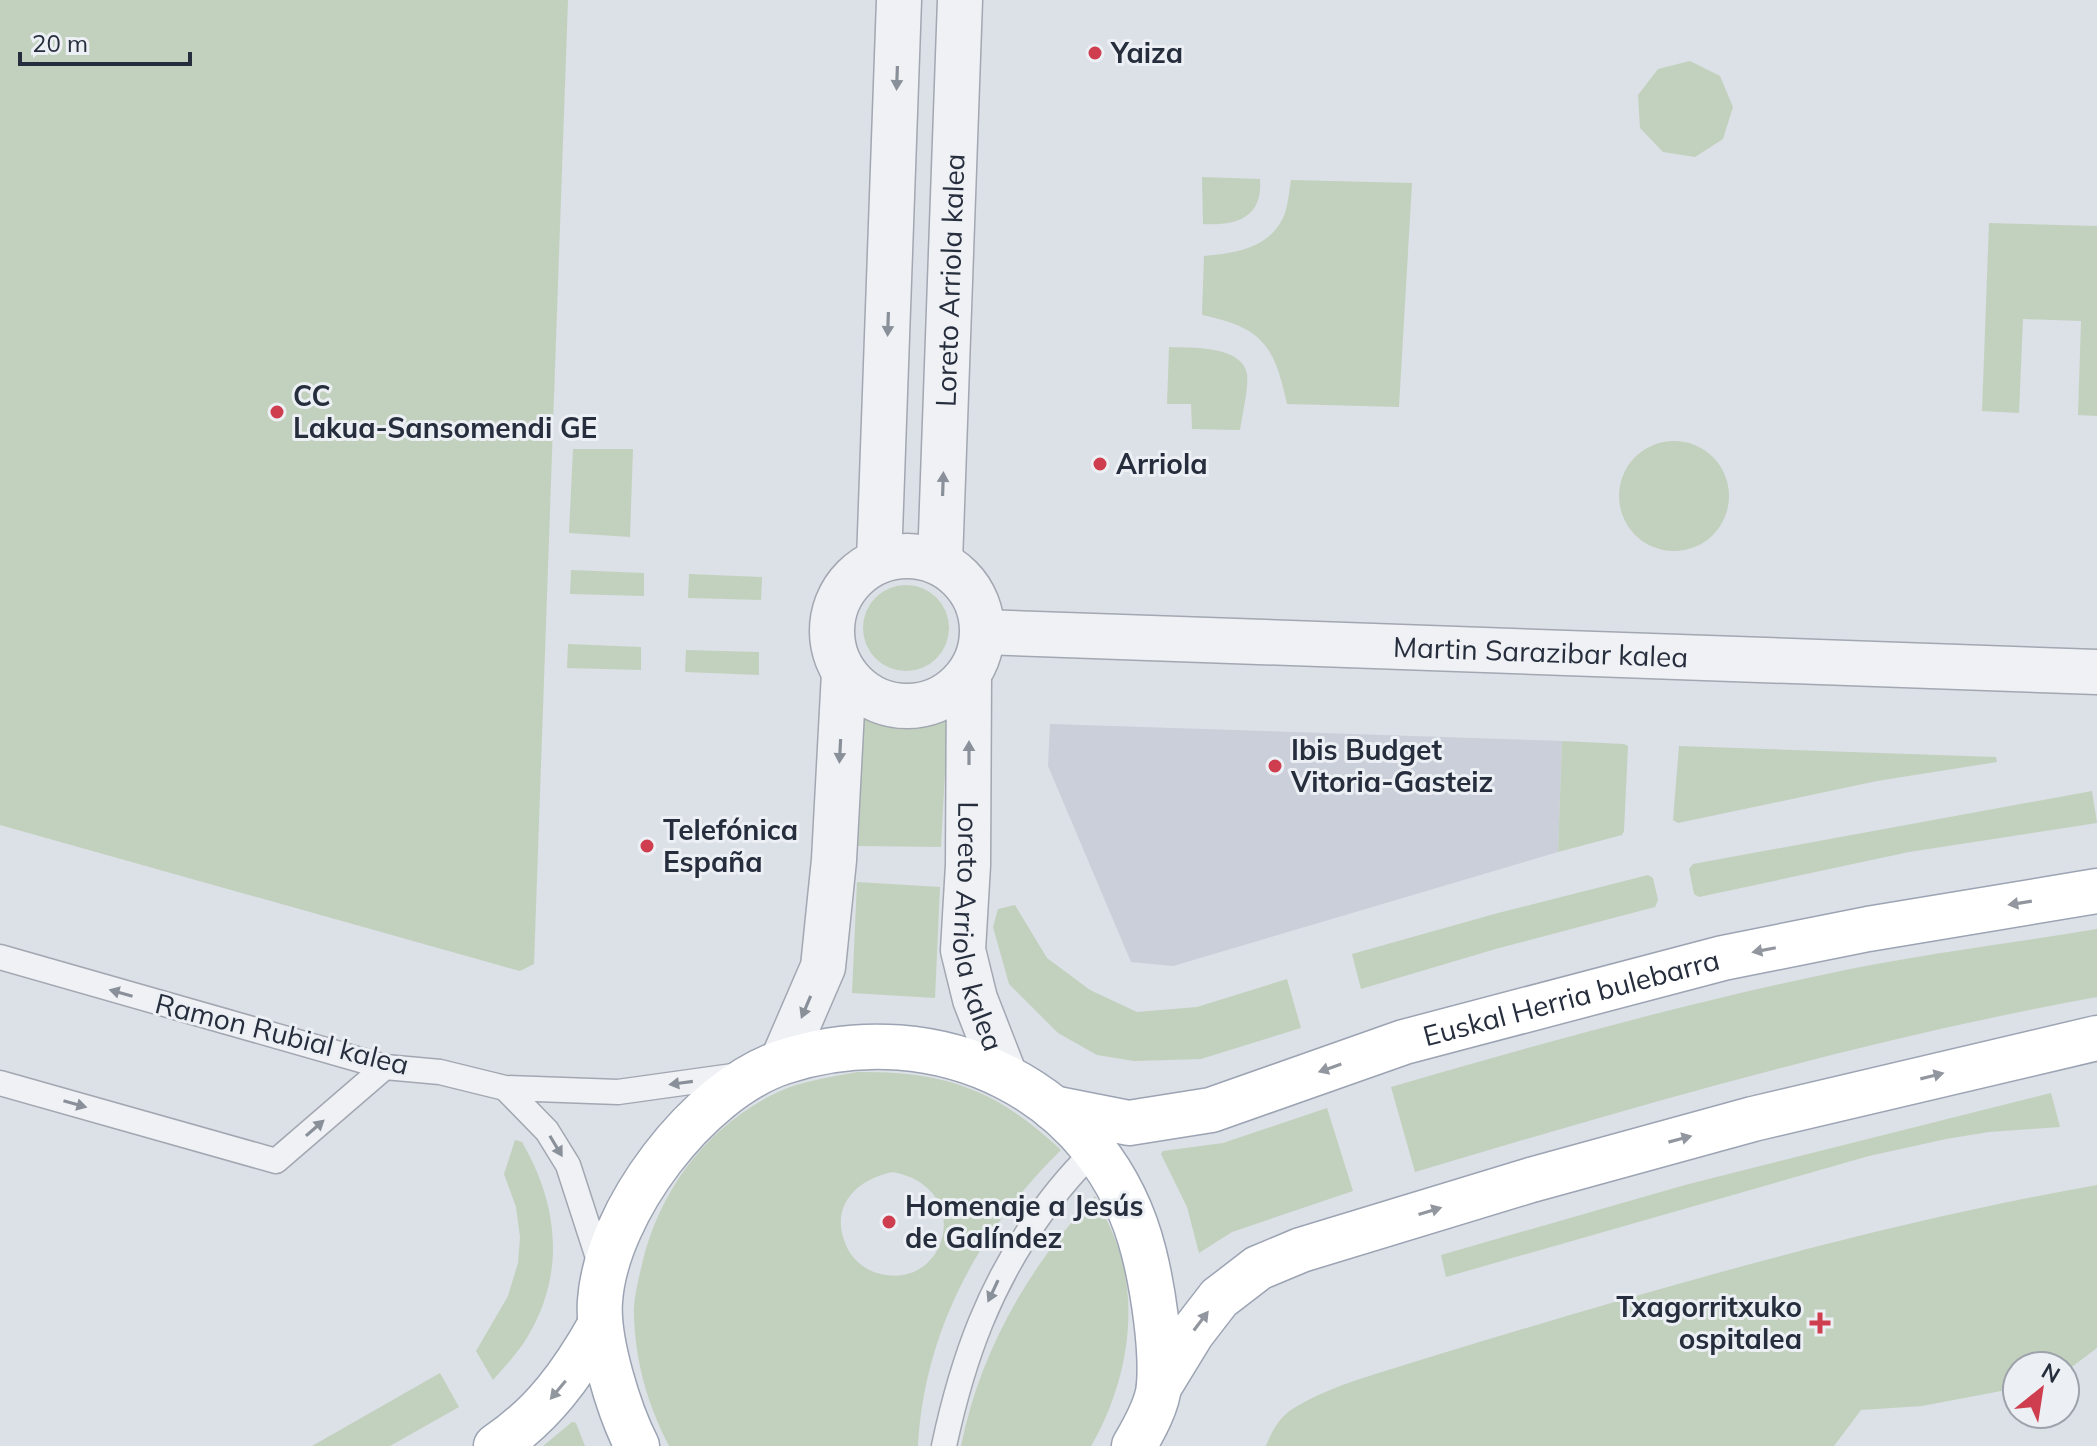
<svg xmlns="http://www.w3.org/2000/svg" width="2097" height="1446" viewBox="0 0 2097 1446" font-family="Mulish,sans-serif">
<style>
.built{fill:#cacfd9}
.green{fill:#c2d1bd;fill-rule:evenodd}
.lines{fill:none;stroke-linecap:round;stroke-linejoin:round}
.lane-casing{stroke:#a2a7b1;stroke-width:27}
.street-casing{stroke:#a2a7b1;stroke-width:47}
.primary-casing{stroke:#9ca4b3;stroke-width:47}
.lane{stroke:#eff1f5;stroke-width:24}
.street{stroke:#eff1f5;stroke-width:44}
.primary{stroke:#fff;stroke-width:44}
.oneway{fill:#8a9099}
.oneway2{fill:#92969e}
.poi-dot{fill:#cf3e4f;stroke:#eceff4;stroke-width:3}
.labels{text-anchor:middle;stroke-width:6;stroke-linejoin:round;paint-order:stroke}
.poi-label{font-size:28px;font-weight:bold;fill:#262e3d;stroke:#eceff4;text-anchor:start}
.street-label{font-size:28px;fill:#262e3d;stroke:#eceff4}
</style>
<rect width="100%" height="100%" fill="#dce0e7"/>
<path class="built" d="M1050,724l512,17 -4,111 -385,114 -42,-4 -83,-196z"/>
<path class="green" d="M0,0h568l-34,964 -14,7 -520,-146z
M1690,61l30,15 13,31 -10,32 -28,18 -32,-5 -23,-24 -2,-33 20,-26z
M1202,177l58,2c3,39 -24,47 -57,45z
M1291,180l121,3 -13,224 -112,-3c-13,-59 -24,-76 -85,-89l2,-59c30,-3 64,-7 79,-38 5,-10 6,-27 8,-38z
M1989,223l108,3v190l-19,-1 3,-94 -58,-2 -4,94 -37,-2z
M1169,347c21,1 73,-2 78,27 2,13 -5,42 -7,56l-48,-1 -1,-25h-24z
M1619 496a55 55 0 1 1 110 0a55 55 0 1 1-110 0Z
M573,449h60l-3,88 -61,-4z
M571,570l73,3v23l-74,-2z
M689,574l73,3 -1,23 -73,-2z
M863 628a43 43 0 1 1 86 0a43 43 0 1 1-86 0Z
M568,644l73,3v23l-74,-2z
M686,650l73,2v23l-74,-3z
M864,713l51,10 33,-7 -7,131 -83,-1z
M1562,741l62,3 4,2 -4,85 -2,4 -64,17z
M1679,746l317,11 1,5 -120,19 -199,42 -5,-3z
M2092,791l5,32 -188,29 -210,45 -5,-3 -5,-25 4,-5z
M1648,875l5,3 5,22 -3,7 -156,41 -138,41 -9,-35 146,-41z
M857,882l83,5 -5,111 -83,-5z
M1015,905l32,53 43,32 47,22 60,-5 90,-28 14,49 -100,31 -67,2 -37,-6 -39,-22 -49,-49 -16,-57 5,-18z
M2097,929v68c-231,42 -458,108 -682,175l-24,-85c150,-44 300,-85 454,-117 83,-17 168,-27 252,-41z
M858,1072c88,-1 139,18 203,78 -81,79 -137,181 -143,296h-249c-21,-41 -33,-81 -35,-128 -1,-17 4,-37 8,-54 17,-73 64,-137 134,-171 25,-12 54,-16 82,-21zM893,1172c85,17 52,122 -16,101 -16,-5 -28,-17 -33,-33 -13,-37 16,-62 49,-68z
M2051,1093l9,34 -71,5 -43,7 -77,17 -423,121 -5,-22 244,-70z
M1327,1108l26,83 -121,41 -33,21 -12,-46 -26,-53 2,-3 60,-8z
M515,1140l7,2c36,62 44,130 6,194 -9,16 -23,30 -35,44l-17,-29 32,-55 10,-33 2,-26 -4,-30 -12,-33z
M2097,1185v163l-32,24v-6h-48v22l-95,18 -61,4 -27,36h-568c6,-15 13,-29 28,-38 31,-19 65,-29 101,-40 40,-13 81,-25 121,-37 192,-57 384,-111 581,-146z
M1095,1196c7,15 15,30 21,45 25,67 10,145 -25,205h-130c19,-95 68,-180 134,-250z
M440,1373l19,34 -69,39h-78z
M572,1422l4,1 9,23h-42z"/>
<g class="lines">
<g class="lane-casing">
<path id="lane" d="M0,957l385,110 55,5 65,16 113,4 122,-17
M0,1083l276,78 109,-94
M505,1088l42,43 21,34 35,108
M944,1446c19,-89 46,-163 100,-237 17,-23 36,-46 58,-64"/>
</g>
<g class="street-casing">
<g id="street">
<circle cx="907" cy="631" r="75"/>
<path d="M879,561l20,-561"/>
<path id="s1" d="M940,562l20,-562"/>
<path id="s2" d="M983,632l1114,40"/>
<path id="s3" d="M969,676l-1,189 -5,85 12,49 30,77"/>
<path d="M782,1062l41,-95 11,-107 10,-187"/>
</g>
</g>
<g class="primary-casing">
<g id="primary">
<path id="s4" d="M1053,1108l76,15 82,-13 193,-68 319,-84 145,-29 229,-38"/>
<path d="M1159,1387l33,-54 27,-35 39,-30 43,-18 230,-70 222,-61 344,-81"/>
<path d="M496,1446c47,-31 77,-73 104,-121"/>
<path d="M637,1446c-18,-35 -40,-106 -37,-145 6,-89 98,-211 183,-239 155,-51 321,29 361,191 9,36 18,95 15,132 -1,19 -15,44 -25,61"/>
</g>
</g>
<use href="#lane" class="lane"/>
<use href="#street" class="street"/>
<use href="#primary" class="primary"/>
</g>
<defs><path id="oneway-solid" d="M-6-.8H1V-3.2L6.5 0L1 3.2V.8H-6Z" transform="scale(2)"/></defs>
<g class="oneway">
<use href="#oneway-solid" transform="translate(897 78) rotate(92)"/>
<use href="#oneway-solid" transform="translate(888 324) rotate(92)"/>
<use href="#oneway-solid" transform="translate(943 484) rotate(-88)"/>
<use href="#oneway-solid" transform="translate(840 751) rotate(93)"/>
<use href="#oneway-solid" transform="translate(969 753) rotate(-90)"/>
<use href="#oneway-solid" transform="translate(121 993) rotate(-164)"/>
<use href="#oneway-solid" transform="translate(806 1007) rotate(113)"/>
<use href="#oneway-solid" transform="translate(681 1083) rotate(172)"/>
<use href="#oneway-solid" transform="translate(75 1104) rotate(16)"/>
<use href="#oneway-solid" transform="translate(315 1128) rotate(-41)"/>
<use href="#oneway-solid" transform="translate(556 1146) rotate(59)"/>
<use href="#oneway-solid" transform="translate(993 1291) rotate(115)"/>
</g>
<g class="oneway2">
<use href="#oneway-solid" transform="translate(2020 903) rotate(171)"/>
<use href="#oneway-solid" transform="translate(1764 950) rotate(169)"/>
<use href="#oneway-solid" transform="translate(1330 1068) rotate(161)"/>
<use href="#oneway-solid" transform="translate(1932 1076) rotate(-14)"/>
<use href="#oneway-solid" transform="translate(1680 1139) rotate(-15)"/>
<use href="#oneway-solid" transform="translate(1430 1211) rotate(-17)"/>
<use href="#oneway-solid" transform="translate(1201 1321) rotate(-53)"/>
<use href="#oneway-solid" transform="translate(558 1390) rotate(130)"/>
</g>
<g class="poi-dot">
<circle cx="1095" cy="53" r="8"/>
<circle cx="277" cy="412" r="8"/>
<circle cx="1100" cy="464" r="8"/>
<circle cx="1275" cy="766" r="8"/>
<circle cx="647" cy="846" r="8"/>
<circle cx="889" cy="1222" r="8"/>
<path d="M1816 1311h8v8h8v8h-8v8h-8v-8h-8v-8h8z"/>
</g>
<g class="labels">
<g class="poi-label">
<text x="1111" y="63">Yaiza</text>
<text x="293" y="406">CC<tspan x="293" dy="32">Lakua-Sansomendi GE</tspan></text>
<text x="1116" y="474">Arriola</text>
<text x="1291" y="760">Ibis Budget<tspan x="1291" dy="32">Vitoria-Gasteiz</tspan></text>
<text x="663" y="840">Telefónica<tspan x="663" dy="32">España</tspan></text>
<text x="905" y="1216">Homenaje a Jesús<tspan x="905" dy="32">de Galíndez</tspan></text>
<text x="1802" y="1317" text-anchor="end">Txagorritxuko<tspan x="1802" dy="32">ospitalea</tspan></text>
</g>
<g class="street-label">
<text dy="10" stroke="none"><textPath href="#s1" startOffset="282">Loreto Arriola kalea</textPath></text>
<text dy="10" stroke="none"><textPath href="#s2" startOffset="558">Martin Sarazibar kalea</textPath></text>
<text dy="10" stroke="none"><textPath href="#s3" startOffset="252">Loreto Arriola kalea</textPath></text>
<text dy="10" stroke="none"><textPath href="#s4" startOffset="538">Euskal Herria bulebarra</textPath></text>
<text transform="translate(282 1034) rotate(14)" y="10">Ramon Rubial kalea</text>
</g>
</g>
<g transform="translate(2041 1390) rotate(30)"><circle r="38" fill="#eceff4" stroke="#9da2ab" stroke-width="2"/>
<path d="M0-6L14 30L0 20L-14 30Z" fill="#cf3e4f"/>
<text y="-12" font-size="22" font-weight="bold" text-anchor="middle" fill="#262e3d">N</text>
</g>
<path d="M20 52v12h170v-12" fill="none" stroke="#262e3d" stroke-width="4"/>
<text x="32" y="52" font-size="24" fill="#262e3d" stroke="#eceff4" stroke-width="6" paint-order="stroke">20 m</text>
</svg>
